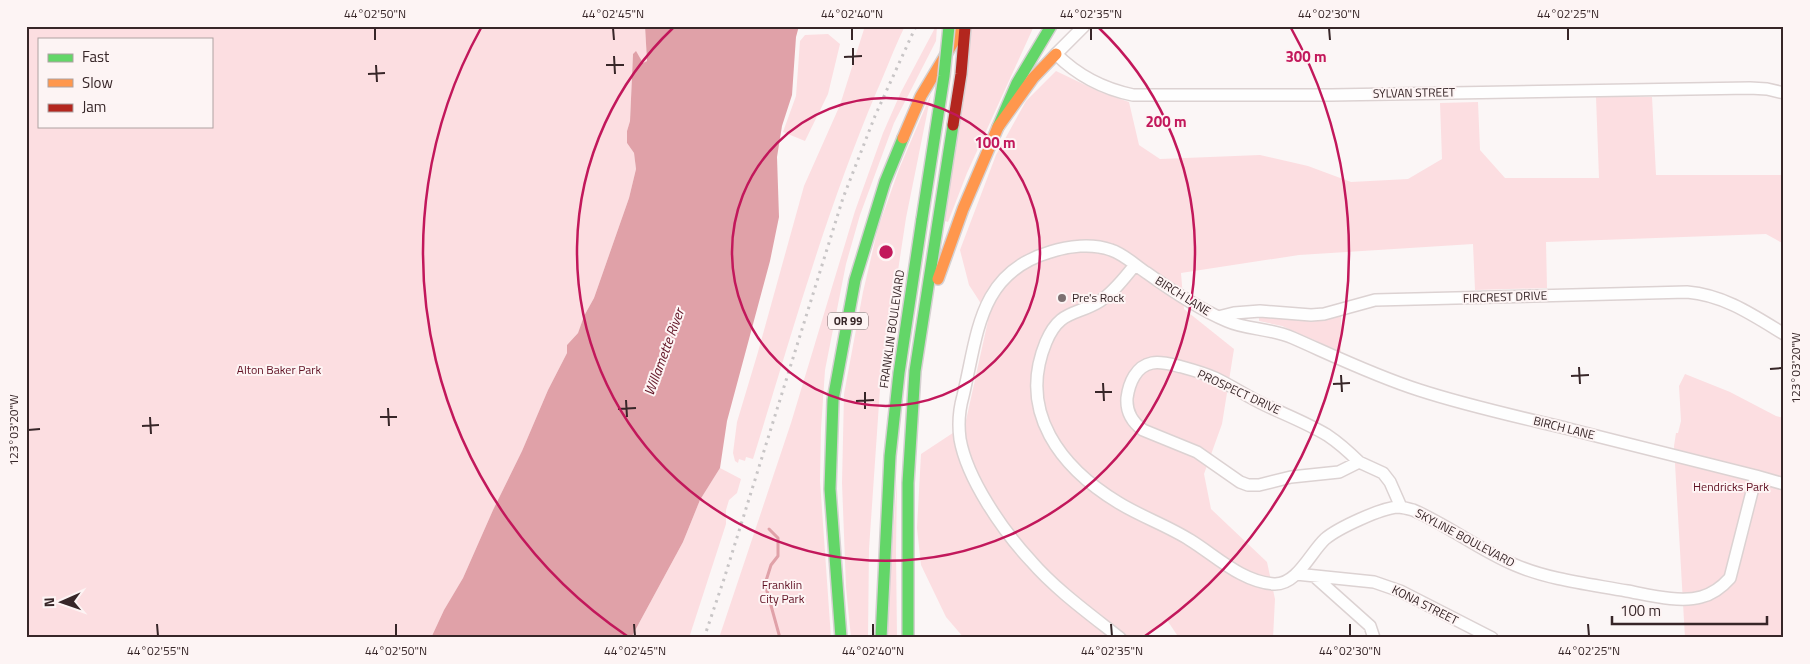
<svg xmlns="http://www.w3.org/2000/svg" width="1810" height="664" viewBox="0 0 1810 664" font-family="'Titillium Web',sans-serif">
<style>
.green{fill:#fcdee1;fill-rule:evenodd}
.water{fill:#e0a1a8}
.lines{fill:none;stroke-linecap:round;stroke-linejoin:round}
.stream{stroke:#e0a1a8;stroke-width:3}
.street-casing{stroke:#dcd2d2;stroke-width:14}
.fast-casing{stroke:#d5d0d1;stroke-width:14}
.slow-casing{stroke:#d5d0d1;stroke-width:14}
.jam-casing{stroke:#d5d0d1;stroke-width:14}
.street{stroke:#fefefe;stroke-width:11}
.fast{stroke:#63d668;stroke-width:11}
.slow{stroke:#ff974d;stroke-width:11}
.jam{stroke:#b3261e;stroke-width:11}
.rail{stroke:#c8c5c6;stroke-width:3;stroke-dasharray:2.5 5;stroke-linecap:butt}
.fast-bridge-casing{stroke:#d5d0d1;stroke-width:14;stroke-linecap:butt}
.fast-bridge{stroke:#63d668;stroke-width:11}
.ticks{fill:none;stroke:#372628;stroke-width:2}
.ring{fill:none;stroke:#c2185b;stroke-width:2.5}
.poi-dot{fill:#7c6f70;stroke:#fdf4f4;stroke-width:2}
.labels{text-anchor:middle;stroke-width:4;stroke-linejoin:round;paint-order:stroke}
.shield{fill:#fdf4f4;stroke:#726465;stroke-width:1}
.shield-label{font-size:11px;font-weight:bold;fill:#372628}
.street-label{font-size:12px;fill:#372628;stroke:#fdf4f4}
.poi-label{font-size:12px;fill:#372628;stroke:#fdf4f4;text-anchor:start}
.park-label{font-size:12px;fill:#601123;stroke:#fdf4f4}
.water-label{font-size:14px;font-style:italic;fill:#631526;stroke:#fdf4f4}
.centre{fill:#c2185b;stroke:#fdf4f4;stroke-width:2.5}
.ring-label{font-size:15px;text-anchor:middle;font-weight:bold;fill:#c2185b;stroke:#fdf4f4;stroke-width:4;stroke-linejoin:round;paint-order:stroke}
.neatline{fill:none;stroke:#372628;stroke-width:2}
.ticks-label{font-size:12px;text-anchor:middle;fill:#372628}
</style>
<rect width="100%" height="100%" fill="#fbf6f6"/>
<path class="green" d="M26,26h619l2,35 -4,2 -5,-8 -5,-1 -3,67 -3,10v12l7,10 2,16 -7,29 -35,100 -10,18 -6,17 -11,12v8l-19,37 -26,61 -29,59 -30,68 -19,32 -13,28h-405zM39,39h172v87h-172z
M865,26h40c-11,22 -19,45 -29,67 -50,118 -85,243 -123,366l-7,-2 -1,4 -6,-2 -1,4 -3,-2 -2,-8 4,-31 21,-70 46,-166 36,-81z
M936,26h1l-1,15 -42,82 -34,92 -14,49 -21,106 -4,59 -1,52 11,157h-112l72,-215 64,-212 28,-78 18,-41z
M971,26h63l-67,147 -19,49 -6,-2z
M828,34l12,10 -12,50 -23,47 -22,-9 13,-36 4,-55 5,-6z
M1056,71l44,21 29,10 10,43 21,14 100,-4 48,11 43,16 57,-3 34,-20 -2,-56 38,-1 2,48 25,28h94l-3,-81h56l4,78h128v69l-18,-10 -220,8 1,46 -72,2 -2,-46 -174,11 -118,18 3,36 50,40 -12,75 -18,50 7,35 56,53 8,37 -2,39h-94l-12,-18 -22,18h-181l-18,-21 -25,-52 -4,-37 4,-74 44,-29 24,-109 -20,-31 -9,-35 36,-95 30,-54z
M931,94l-25,124 -26,171 -11,160 -1,89h-17l-5,-51 -4,-104 2,-89 19,-102 15,-64 21,-59z
M1341,315v37l-59,-26 -23,-5v-5z
M1685,374l45,18 46,24 8,2v220h-99l-11,-192 2,-13h2l3,-12 -2,-35z
M720,468l21,11 -4,14 -8,7 -3,10v14l-37,114h-58l52,-96 17,-42z
M897,479l-1,72 1,87h-11z"/>
<path class="water" d="M645,26h154l-3,11 -4,58 -10,31 -5,31 2,60 -9,44 -43,160 -7,47 -20,32 -17,42 -52,96h-200l13,-28 19,-32 30,-68 29,-59 26,-61 19,-37v-8l11,-12 6,-17 10,-18 35,-100 7,-29 -2,-16 -7,-10v-12l3,-10 3,-67 3,-3 7,12 4,-2z"/>
<g class="lines">
<path class="stream" d="M769,529l9,9v18l-7,9 -6,19 15,54"/>
<g class="street-casing">
<path id="street" d="M1084,26l-28,28c21,21 48,35 77,41h198l419,-7 17,1 17,4
M1135,265c-11,13 -21,27 -35,36 -24,15 -40,8 -54,41 -29,70 15,126 73,161 23,14 49,23 71,37 26,16 52,42 84,44 23,1 36,-31 51,-45 13,-11 56,-31 73,-32 5,0 10,2 15,3 35,15 66,40 102,55 35,15 74,19 112,26 22,4 53,12 74,6 12,-3 21,-10 29,-19l26,-102
M1218,317l16,-4 26,-2 51,4 13,-1 51,-14 312,-8c37,3 66,23 97,42
M1359,462c-10,-10 -20,-19 -32,-27 -20,-12 -41,-20 -62,-30 -17,-8 -33,-19 -50,-27 -11,-5 -22,-8 -33,-11 -9,-2 -20,-6 -30,-4 -16,3 -23,20 -25,35 -1,14 5,24 16,32l54,22 43,30 8,3h11l32,-8 48,-5 20,-10 24,11 7,9 11,25
M1296,574l78,8 26,9 92,47
M1314,576l56,50 4,12
M1120,638c-29,-23 -65,-49 -89,-77 -28,-30 -64,-82 -71,-122 -2,-15 -1,-29 3,-43 15,-62 15,-123 87,-144 18,-6 42,-9 61,-2 13,4 25,16 36,23 25,18 52,36 80,48 20,9 44,7 66,17 41,18 82,38 126,52 49,16 100,27 150,39 62,16 124,31 187,47l28,8"/>
</g>
<g class="fast-casing">
<path id="fast" d="M998,127l19,-44 34,-57
M841,638l-11,-149 3,-89 22,-120 30,-98 18,-44
M881,638l9,-182 9,-83 23,-154
M908,638v-155l7,-112 38,-246"/>
</g>
<g class="slow-casing">
<path id="slow" d="M903,138l18,-42 42,-70
M938,279l25,-70 35,-82 35,-49 23,-24"/>
</g>
<g class="jam-casing">
<path id="jam" d="M953,125l8,-51 4,-47"/>
</g>
<use href="#street" class="street"/>
<use href="#fast" class="fast"/>
<use href="#slow" class="slow"/>
<use href="#jam" class="jam"/>
<path class="rail" d="M704,638l20,-59 119,-381 32,-82 41,-90"/>
<g class="fast-bridge-casing">
<path id="fast-bridge" d="M922,219l22,-143 5,-50"/>
</g>
<use href="#fast-bridge" class="fast-bridge"/>
</g>
<path class="ticks" d="M375,28v12M613,28l1,12M852,28v12M1091,28v12M1329,28l1,12M1568,28v12M853,48v17M614,56l1,18M844,57l18,-1M376,65l1,17M606,65h18M368,74l17,-1M1579,367l1,17M1770,369l12,-1M1341,375l1,17M1571,376l18,-1M1103,383l1,18M1333,384l17,-1M865,392v17M1095,392h17M626,400l1,17M856,401l18,-1M388,408l1,18M618,409l18,-1M150,417l1,17M380,417h17M142,426l17,-1M28,430l12,-1M157,624l1,12M396,624v12M634,624l1,12M873,624v12M1111,624l1,12M1350,624v12M1588,624l1,12"/>
<g class="ring">
<circle cx="886" cy="252" r="154"/>
<path d="M1099 28A309 309 0 1 1 673 28"/>
<path d="M627 636A463 463 0 0 1 481 28M1291 28A463 463 0 0 1 1145 636"/>
</g>
<circle class="poi-dot" cx="1062" cy="298" r="5"/>
<g class="labels">
<rect class="shield" x="828" y="312.5" width="40" height="17" rx="4"/>
<g class="shield-label">
<text x="848" y="325">OR 99</text>
</g>
<g class="street-label">
<text transform="translate(1414 93) rotate(-1)" y="4">SYLVAN STREET</text>
<text transform="translate(1183 296) rotate(32)" y="4">BIRCH LANE</text>
<text transform="translate(1505 297) rotate(-2)" y="4">FIRCREST DRIVE</text>
<text transform="translate(892 329) rotate(-82)" y="4">FRANKLIN BOULEVARD</text>
<text transform="translate(1239 392) rotate(25)" y="4">PROSPECT DRIVE</text>
<text transform="translate(1564 428) rotate(14)" y="4">BIRCH LANE</text>
<text transform="translate(1465 538) rotate(28)" y="4">SKYLINE BOULEVARD</text>
<text transform="translate(1425 605) rotate(27)" y="4">KONA STREET</text>
</g>
<g class="poi-label">
<text x="1072" y="302">Pre's Rock</text>
</g>
<g class="park-label">
<text x="279" y="374">Alton Baker Park</text>
<text x="1731" y="491">Hendricks Park</text>
<text x="782" y="589">Franklin<tspan x="782" dy="14">City Park</tspan></text>
</g>
<g class="water-label">
<text transform="translate(664 352) rotate(-70)" y="5">Willamette River</text>
</g>
</g>
<circle cx="886" cy="252" r="8" class="centre"/>
<g class="ring-label">
<text x="1306" y="62">300 m</text>
<text x="1166" y="127">200 m</text>
<text x="995" y="148">100 m</text>
</g>
<rect width="1810" height="664" fill="none" stroke="#fdf4f4" stroke-width="55"/>
<rect x="38" y="38" width="175" height="90" fill="#fdf4f4" stroke="#aea2a2"/>
<rect x="48" y="54" width="25" height="8" fill="#63d668" stroke="#aea2a2"/>
<text x="82" y="62" font-size="15" fill="#372628">Fast</text>
<rect x="48" y="79" width="25" height="8" fill="#ff974d" stroke="#aea2a2"/>
<text x="82" y="88" font-size="15" fill="#372628">Slow</text>
<rect x="48" y="104" width="25" height="8" fill="#b3261e" stroke="#aea2a2"/>
<text x="82" y="112" font-size="15" fill="#372628">Jam</text>
<g transform="translate(62 602) rotate(268)" stroke="#fdf4f4" stroke-width="4" paint-order="stroke">
<path d="M0-4L9 19L0 12L-9 19Z" fill="#372628"/>
<text y="-8" font-size="14" font-weight="bold" text-anchor="middle" fill="#372628">N</text>
</g>
<path d="M1612 616v8h155v-8" fill="none" stroke="#372628" stroke-width="2.5"/>
<text x="1620" y="616" font-size="15" fill="#372628" stroke="#fdf4f4" stroke-width="4" paint-order="stroke">100 m</text>
<rect x="28" y="28" width="1754" height="608" class="neatline"/>
<g class="ticks-label">
<text x="375" y="18">44°02'50"N</text>
<text x="613" y="18">44°02'45"N</text>
<text x="852" y="18">44°02'40"N</text>
<text x="1091" y="18">44°02'35"N</text>
<text x="1329" y="18">44°02'30"N</text>
<text x="1568" y="18">44°02'25"N</text>
<text transform="translate(1796 368) rotate(-90)" y="4">123°03'20"W</text>
<text transform="translate(14 430) rotate(-90)" y="4">123°03'20"W</text>
<text x="158" y="655">44°02'55"N</text>
<text x="396" y="655">44°02'50"N</text>
<text x="635" y="655">44°02'45"N</text>
<text x="873" y="655">44°02'40"N</text>
<text x="1112" y="655">44°02'35"N</text>
<text x="1350" y="655">44°02'30"N</text>
<text x="1589" y="655">44°02'25"N</text>
</g>
</svg>
